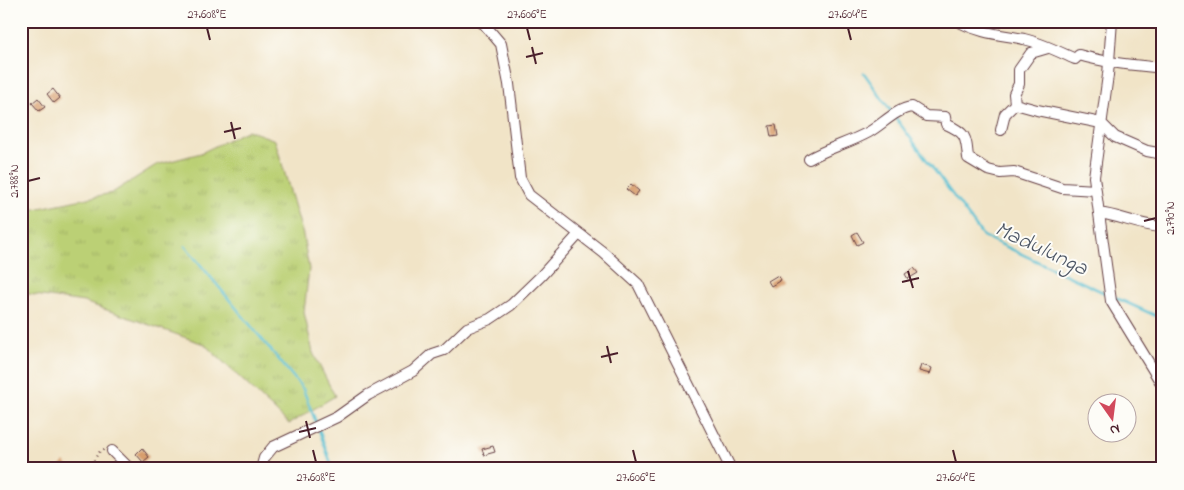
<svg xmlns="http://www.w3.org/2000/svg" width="1184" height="490" viewBox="0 0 1184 490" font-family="'Indie Flower',sans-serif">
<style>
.grass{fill:url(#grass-tufts);stroke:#827850}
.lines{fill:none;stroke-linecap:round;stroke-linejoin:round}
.stream{stroke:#53bdd0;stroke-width:2.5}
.building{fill:#d89e6d}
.minor-casing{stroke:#633d42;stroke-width:12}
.path{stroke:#633d42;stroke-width:2;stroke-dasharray:1 4;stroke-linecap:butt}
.minor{stroke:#fff;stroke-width:10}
.ticks{fill:none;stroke:#4a1f2b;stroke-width:2}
.labels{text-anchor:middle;stroke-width:4;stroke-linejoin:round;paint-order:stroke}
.water-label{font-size:22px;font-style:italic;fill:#4d5665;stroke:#fdfcf7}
.neatline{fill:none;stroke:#4a1f2b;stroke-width:2}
.ticks-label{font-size:12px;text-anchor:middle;fill:#4a1f2b}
</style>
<defs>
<pattern id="grass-tufts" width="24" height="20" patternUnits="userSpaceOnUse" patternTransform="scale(1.25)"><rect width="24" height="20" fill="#bbd075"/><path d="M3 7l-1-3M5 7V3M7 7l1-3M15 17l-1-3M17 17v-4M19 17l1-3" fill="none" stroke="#a2b265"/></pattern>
</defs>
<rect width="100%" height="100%" fill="#fdfcf7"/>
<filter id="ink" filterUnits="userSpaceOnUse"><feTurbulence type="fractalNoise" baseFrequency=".02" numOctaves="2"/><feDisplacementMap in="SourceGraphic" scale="10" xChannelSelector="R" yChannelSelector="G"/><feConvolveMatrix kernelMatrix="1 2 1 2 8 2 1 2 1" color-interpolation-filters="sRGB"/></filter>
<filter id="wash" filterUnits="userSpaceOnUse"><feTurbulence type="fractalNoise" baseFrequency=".0096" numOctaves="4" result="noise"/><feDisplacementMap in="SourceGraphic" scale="20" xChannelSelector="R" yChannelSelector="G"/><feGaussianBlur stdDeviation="1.12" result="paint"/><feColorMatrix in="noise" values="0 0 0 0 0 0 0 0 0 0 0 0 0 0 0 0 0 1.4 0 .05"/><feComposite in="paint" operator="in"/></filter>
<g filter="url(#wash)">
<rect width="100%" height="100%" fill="#f1e4c7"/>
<path class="grass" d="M248,130l27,10 28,95 6,34 -5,43 9,41 22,43 -46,28 -85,-80 -120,-42 -56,-8 -7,-10v-61l9,-13 82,-17 44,-28 45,-12z"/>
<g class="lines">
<path class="stream" d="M864,73l28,40
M895,117l88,119 124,58
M185,246l118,143 14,36
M1114,297l49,22
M319,430l14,39"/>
</g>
<g id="blocks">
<path class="building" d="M53,89l7,9 -6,5 -7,-9z
M38,98l7,9 -6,4 -7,-8z
M776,125l2,11 -7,1 -2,-11z
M631,184l8,7 -4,5 -9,-7z
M857,232l6,10 -6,3 -5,-10z
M914,268l4,5 -10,6 -3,-5z
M778,275l3,5 -10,6 -3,-5z
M921,365l11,3 -2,6 -11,-3z
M493,446l2,6 -11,3 -2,-6z
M142,448l7,9 -6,5 -7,-8z
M64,462l7,7h-14z"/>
</g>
</g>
<g filter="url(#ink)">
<use href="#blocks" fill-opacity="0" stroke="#633d42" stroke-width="1"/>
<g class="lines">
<g class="minor-casing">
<path id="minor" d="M479,21l5,3 17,20 8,40 11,94 9,17 75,58 34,31 93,185
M957,21c25,13 41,13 67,18 18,4 35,13 51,20l4,-4c27,8 55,10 84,13
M1112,21l-4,54 -14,102 17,124 52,85
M1015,104l22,6 64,13 14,14 32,14 16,3
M1001,130l4,-16 10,-10 -1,-10 5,-10v-14l12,-17 17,-5
M809,159c19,-11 40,-16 60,-27 14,-8 27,-23 43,-25l14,9 19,1 1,7c20,9 20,12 22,34l20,12 12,3 14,-1 48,16 34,2
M1099,213c22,3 41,13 64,14
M112,451l18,18
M261,469l3,-11 9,-11 64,-30 31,-22 45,-24 19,-17 12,-4 23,-22 23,-9 21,-14 30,-29 38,-42"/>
</g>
<path class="path" d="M88,469l12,-18 4,-1"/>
<use href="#minor" class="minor"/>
</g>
</g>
<path class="ticks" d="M207,28l3,12M527,28l3,12M848,28l3,12M532,47l4,17M526,57l17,-4M231,122l4,17M224,132l17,-4M28,181l12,-3M1144,221l12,-3M908,271l5,17M902,282l17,-4M607,346l4,17M601,357l17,-4M306,421l4,17M299,432l17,-4M313,450l3,12M633,450l3,12M953,450l3,12"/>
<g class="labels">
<g class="water-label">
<text transform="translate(1042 247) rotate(25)" y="8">Madulunga</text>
</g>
</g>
<rect width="1184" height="490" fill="none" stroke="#fdfcf7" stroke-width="55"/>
<g transform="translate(1112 418) rotate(166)"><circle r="24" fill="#fdfcf7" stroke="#b5a4a5"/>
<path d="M0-4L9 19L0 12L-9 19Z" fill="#d1495b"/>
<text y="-8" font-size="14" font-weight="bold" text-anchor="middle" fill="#4a1f2b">N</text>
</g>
<rect x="28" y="28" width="1128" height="434" class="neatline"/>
<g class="ticks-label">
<text x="207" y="18">27.608°E</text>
<text x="527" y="18">27.606°E</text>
<text x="848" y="18">27.604°E</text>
<text transform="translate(14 181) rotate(-90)" y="4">2.788°N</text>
<text transform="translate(1170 218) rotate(-90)" y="4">2.790°N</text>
<text x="316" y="481">27.608°E</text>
<text x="636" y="481">27.606°E</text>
<text x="956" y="481">27.604°E</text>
</g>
</svg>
